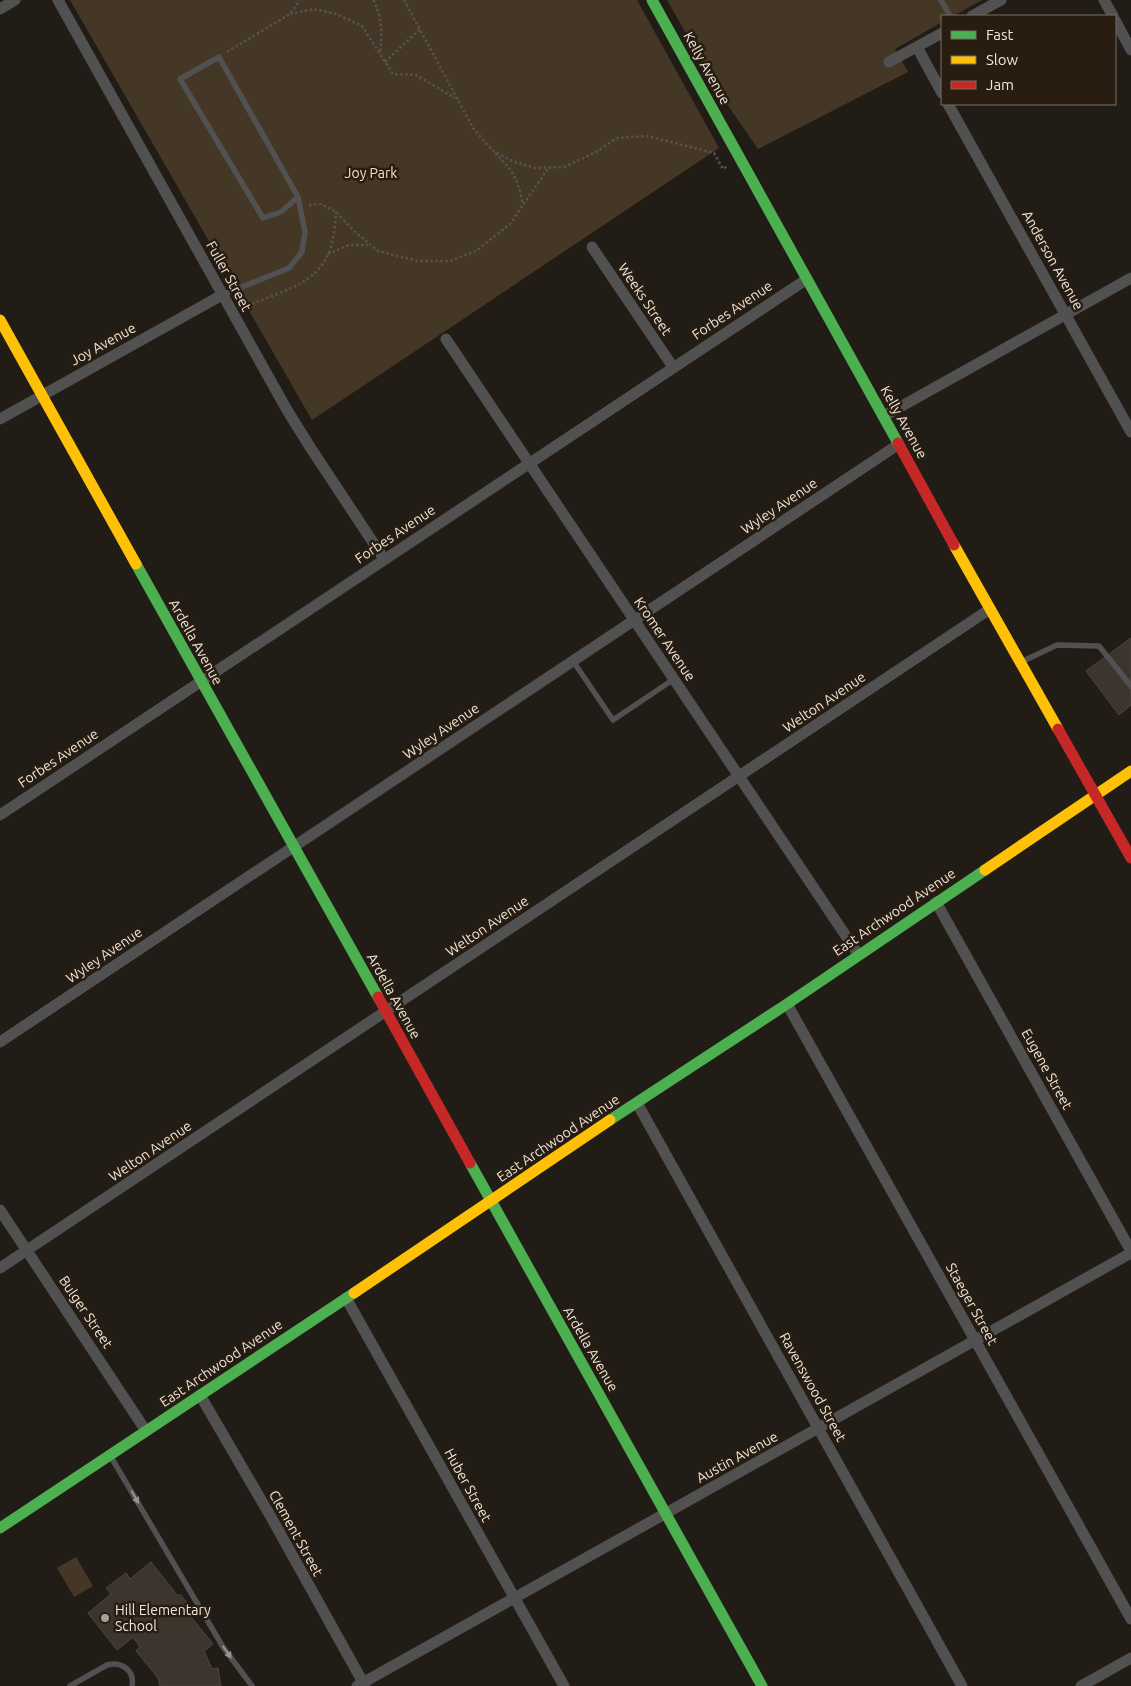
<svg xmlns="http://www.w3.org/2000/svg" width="1131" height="1686" viewBox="0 0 1131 1686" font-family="Ubuntu,sans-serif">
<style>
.green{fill:#453726}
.building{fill:#3c352e;stroke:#4b4640}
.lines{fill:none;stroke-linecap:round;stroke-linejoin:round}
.path{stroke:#545252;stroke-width:2.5;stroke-dasharray:2.5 2.5;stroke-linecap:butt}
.lane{stroke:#515152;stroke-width:5.5}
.street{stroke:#515152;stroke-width:11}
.fast{stroke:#4caf50;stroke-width:11}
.slow{stroke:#ffc107;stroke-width:11}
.jam{stroke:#c62828;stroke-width:11}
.oneway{fill:#989491}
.poi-dot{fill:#a7a098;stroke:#281d10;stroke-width:2}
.labels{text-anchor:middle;stroke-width:5;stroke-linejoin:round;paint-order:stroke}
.street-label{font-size:14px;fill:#efe7de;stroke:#281d10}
.park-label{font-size:14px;fill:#fadfc3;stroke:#281d10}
.poi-label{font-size:14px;fill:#efe7de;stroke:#281d10;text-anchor:start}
</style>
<rect width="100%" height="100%" fill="#221c16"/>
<path class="green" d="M70,0h567l82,148 -407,272z
M667,0h315l-29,16h-11v6l-47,27 13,23 -150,77 -36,-52z
M76,1557l17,29 -19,11 -17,-29z"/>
<path class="building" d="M1131,638v67l-12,10 -33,-44z
M151,1562l27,34 2,-2 15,19 -4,4 22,27 -9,7 8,18 6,-1 3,18h-61l-2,-8 -22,-27 4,-4 -7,-10 -16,13 -29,-37 23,-19 -5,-6 20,-15 4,6z"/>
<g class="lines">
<path class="path" d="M373,0c10,17 9,36 7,54
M404,0l69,128 19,22 20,11 23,7 29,-1 32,-15 21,-14 30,-2 67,17 9,16 5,-3
M290,14l24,-5 22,5 26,12 31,48 23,1 39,23
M227,52l63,-38 10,-14
M385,62l35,-33
M495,153c20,20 22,25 28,52
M309,205l12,-1 15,8 19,20 23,19 40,10h32l26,-10 34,-27 39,-57
M328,254l21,-9h19
M243,308c30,-15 74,-21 87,-58 4,-11 5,-26 6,-38"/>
<path class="lane" d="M941,0l9,16
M222,295l67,-27 13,-16 3,-20 -7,-35 -79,-140 -39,22 83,139 18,-6 17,-15
M573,661l40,59 61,-41
M1021,662l36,-17 42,1 32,40
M111,1457l112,190 29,39
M70,1686l37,-21c14,-4 28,5 25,21"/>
<path class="street" d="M58,0l229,410 23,37 74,112
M1104,0l9,16
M0,9l15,-9
M972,16l29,-16
M1115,20l16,30
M917,47l25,46
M889,62l53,-29
M948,104l183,328
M592,247l81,120
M446,339l412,615
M884,416l247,-138
M0,419l222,-124
M0,815l807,-536
M936,902l195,349
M787,1004l344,615
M0,1042l899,-598
M637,1103l325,583
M0,1210l146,221
M0,1268l990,-659
M346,1298l218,388
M200,1395l71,122 94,169
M357,1686l774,-433
M1081,1686l50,-28"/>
<path class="fast" d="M652,0l246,443
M136,564l242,433
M610,1120l177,-116 198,-134
M470,1163l292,523
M0,1528l354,-235"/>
<path class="slow" d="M0,320l136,244
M954,545l104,184
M985,870l146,-99
M354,1293l256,-173"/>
<path class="jam" d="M898,443l56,102
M1058,729l73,129
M378,997l92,166"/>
</g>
<defs><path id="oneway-solid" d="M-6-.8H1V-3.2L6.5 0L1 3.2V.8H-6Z" transform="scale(1.25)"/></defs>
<g class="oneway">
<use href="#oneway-solid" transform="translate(135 1497) rotate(61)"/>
<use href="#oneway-solid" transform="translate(227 1652) rotate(55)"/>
</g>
<circle class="poi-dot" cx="105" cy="1618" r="5"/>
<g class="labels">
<g class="street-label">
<text transform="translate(707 68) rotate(61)" y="5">Kelly Avenue</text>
<text transform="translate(1053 260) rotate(61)" y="5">Anderson Avenue</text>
<text transform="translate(229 276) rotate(61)" y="5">Fuller Street</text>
<text transform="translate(645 299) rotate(56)" y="5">Weeks Street</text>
<text transform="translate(732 310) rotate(-34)" y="5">Forbes Avenue</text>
<text transform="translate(103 344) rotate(-29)" y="5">Joy Avenue</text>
<text transform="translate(904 422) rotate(61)" y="5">Kelly Avenue</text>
<text transform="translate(779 506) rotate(-34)" y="5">Wyley Avenue</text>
<text transform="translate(395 534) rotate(-34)" y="5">Forbes Avenue</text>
<text transform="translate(665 639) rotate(56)" y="5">Kromer Avenue</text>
<text transform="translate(196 642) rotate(61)" y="5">Ardella Avenue</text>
<text transform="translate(824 702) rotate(-34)" y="5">Welton Avenue</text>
<text transform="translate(441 731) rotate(-34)" y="5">Wyley Avenue</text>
<text transform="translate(58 758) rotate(-34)" y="5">Forbes Avenue</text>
<text transform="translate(894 912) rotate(-34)" y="5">East Archwood Avenue</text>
<text transform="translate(487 926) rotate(-34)" y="5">Welton Avenue</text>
<text transform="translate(104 955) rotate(-34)" y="5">Wyley Avenue</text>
<text transform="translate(394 996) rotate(61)" y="5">Ardella Avenue</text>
<text transform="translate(1047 1069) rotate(61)" y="5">Eugene Street</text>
<text transform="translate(558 1138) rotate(-34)" y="5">East Archwood Avenue</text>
<text transform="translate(150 1151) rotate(-34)" y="5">Welton Avenue</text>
<text transform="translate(972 1304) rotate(61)" y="5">Staeger Street</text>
<text transform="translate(86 1312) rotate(56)" y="5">Bulger Street</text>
<text transform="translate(591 1349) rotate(60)" y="5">Ardella Avenue</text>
<text transform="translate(221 1363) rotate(-34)" y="5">East Archwood Avenue</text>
<text transform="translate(813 1387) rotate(61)" y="5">Ravenswood Street</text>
<text transform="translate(737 1457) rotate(-29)" y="5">Austin Avenue</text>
<text transform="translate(468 1485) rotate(61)" y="5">Huber Street</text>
<text transform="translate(296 1533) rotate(61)" y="5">Clement Street</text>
</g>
<g class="park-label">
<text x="371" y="178">Joy Park</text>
</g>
<g class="poi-label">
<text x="115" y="1615">Hill Elementary<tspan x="115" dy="16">School</tspan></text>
</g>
</g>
<rect x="941" y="15" width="175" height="90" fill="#281d10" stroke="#786e62"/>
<rect x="951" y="31" width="25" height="8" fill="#4caf50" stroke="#786e62"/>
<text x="986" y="40" font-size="15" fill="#efe7de">Fast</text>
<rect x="951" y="56" width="25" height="8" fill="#ffc107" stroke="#786e62"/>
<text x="986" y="65" font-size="15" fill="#efe7de">Slow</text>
<rect x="951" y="81" width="25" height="8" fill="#c62828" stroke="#786e62"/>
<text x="986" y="90" font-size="15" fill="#efe7de">Jam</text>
</svg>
